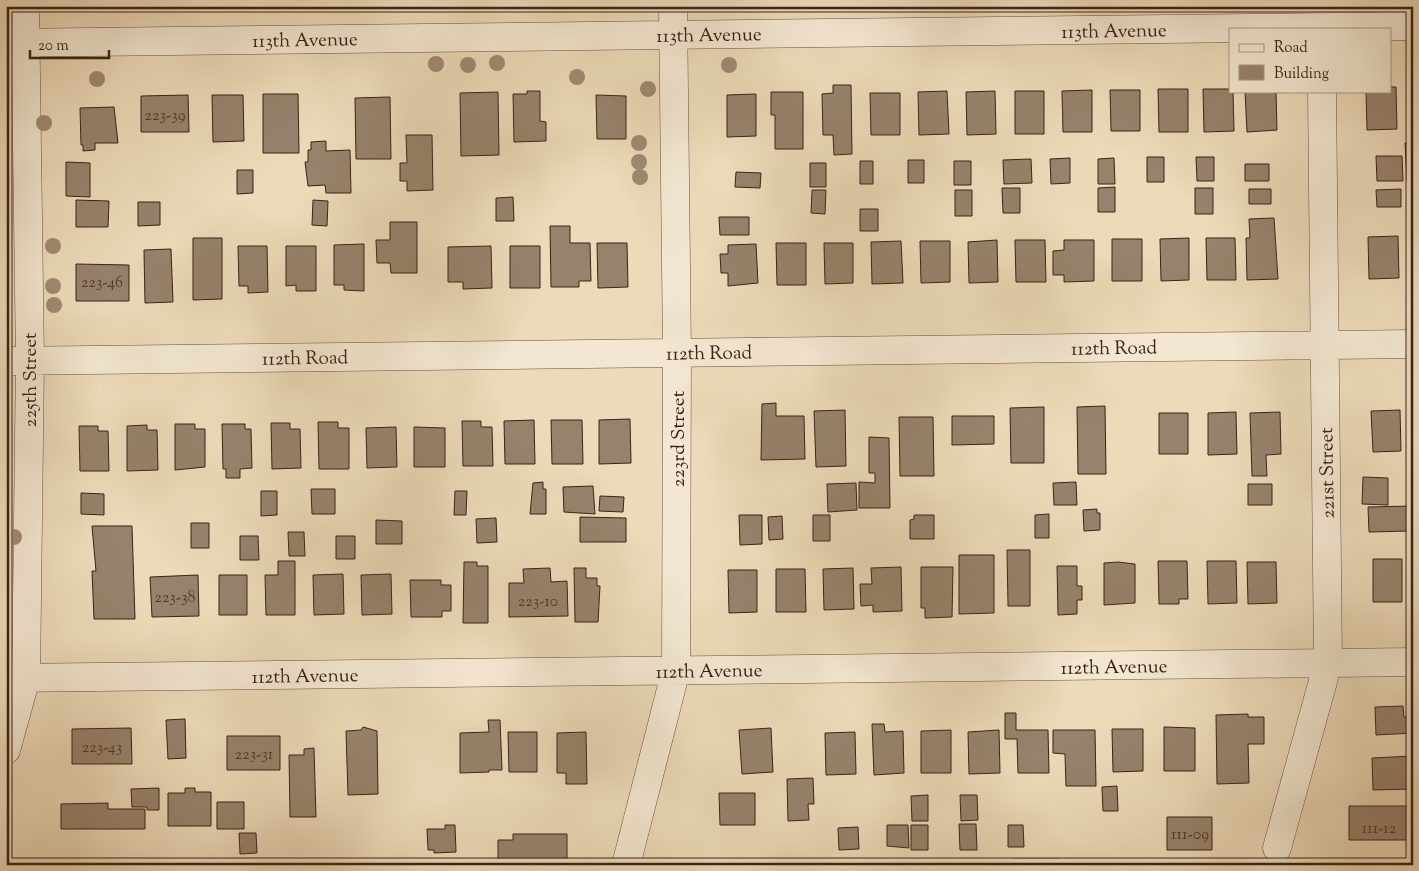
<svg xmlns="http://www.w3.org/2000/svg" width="1419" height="871" viewBox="0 0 1419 871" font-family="'Sorts Mill Goudy',serif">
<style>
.green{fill:#cebb9d;stroke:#846e5b}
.building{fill:#97826c;stroke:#3b2219}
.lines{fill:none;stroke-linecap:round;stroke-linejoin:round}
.minor-casing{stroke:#675041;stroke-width:29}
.minor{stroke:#f3e7d1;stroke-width:28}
.tree{fill:#9f8a73}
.labels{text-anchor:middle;stroke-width:4;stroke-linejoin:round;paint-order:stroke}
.number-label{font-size:16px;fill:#523a2e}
.street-label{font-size:19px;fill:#3b2219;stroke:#f3e7d1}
</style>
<rect width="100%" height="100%" fill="#ecdab8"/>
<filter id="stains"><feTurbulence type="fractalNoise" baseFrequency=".004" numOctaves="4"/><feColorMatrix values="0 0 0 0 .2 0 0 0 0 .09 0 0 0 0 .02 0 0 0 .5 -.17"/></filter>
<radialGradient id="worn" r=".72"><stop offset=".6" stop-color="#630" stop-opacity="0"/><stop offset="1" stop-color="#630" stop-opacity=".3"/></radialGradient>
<path class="green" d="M6,84h4v35l3,3 -2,56h-5z"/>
<path class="building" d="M833,85h18l1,69 -18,1 -1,-20h-10l-1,-41 11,-1z
M1390,87h6l1,42 -30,1 -1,-39h24z
M1158,89h30v43h-29z
M1203,89h27v2h3l1,40 -30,1z
M1092,90v42h-29l-1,-41z
M1110,90h30v41h-29z
M527,91h13v30l6,1v19l-32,1 -1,-48h14z
M947,91l2,43 -30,1 -1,-43z
M995,91l1,43 -29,1 -1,-43z
M1015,91h29v43h-29z
M1245,91h31l1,39 -30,2z
M498,92l1,63 -38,1 -1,-63z
M771,92h32v57h-28v-34h-4z
M870,93h30v42h-29z
M263,94h35l1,59h-36z
M756,94v42l-29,1v-42z
M188,95l1,37h-48v-36z
M212,95h31l1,46 -31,1z
M596,95l30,1v43h-29z
M390,97l1,62h-35l-1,-61z
M114,107l4,36h-23v7l-12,1v-6h-2l-1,-37z
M406,135h26l1,55 -26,1v-10h-7v-18h7z
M326,141v10l24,-1 1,43h-25l-1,-8 -17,1 -3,-24h3v-12h3v-8z
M1405,143h8v38h-6z
M1376,156h26l1,25h-26z
M1147,157h17v25h-17z
M1196,157h18v24h-17z
M1070,158v25l-19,1 -1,-25z
M1114,158l1,26h-17v-25z
M1031,159l1,24 -28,1 -1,-24z
M908,160h16v23h-16z
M860,161h13v23h-13z
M954,161h17v24h-17z
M66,162l24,1v34l-24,-1z
M810,163h16v24h-16z
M1245,164h24v17h-24z
M237,170h16v23l-16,1z
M736,172l25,1 -1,15 -25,-1z
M1115,187v25h-17v-24z
M1002,188h18v25h-17z
M1195,188h18v26h-18z
M1249,189h22v15h-22z
M1401,189v18h-24l-1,-17z
M812,190h14l-1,24 -14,-1z
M955,190h17v26h-17z
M513,197l1,24h-18v-23z
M76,200l33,1 -1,26h-32z
M313,200l15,1 -1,25 -15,-1z
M138,202h22v23l-22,1z
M860,209h18v22h-18z
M719,217h30v18h-29z
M1274,218l4,61 -31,1 -1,-42h4l-1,-19z
M390,222h27v51h-26l-1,-10h-13l-1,-23h14z
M550,226h20v17h20l1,38h-12v6h-28z
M1398,236l1,42 -30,1 -1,-42z
M193,238h29v61l-29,1z
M1189,238v42l-28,1 -1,-42z
M1206,238h29l1,42h-29z
M1112,239h30v42h-30z
M997,240l1,42 -29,1 -1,-41z
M1015,240h30l1,42h-30z
M1064,240h30v41l-30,1v-7h-11v-24l11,-1z
M901,241l2,42 -31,1 -1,-42z
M920,241h30v41l-29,1z
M597,243h30l1,44 -30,1z
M776,243h30v42h-29z
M824,243h29v40l-28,1z
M364,244v47l-20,-1v-5h-10v-40z
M756,244l2,39 -30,3v-13h-7l-1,-19h8v-9z
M238,246h29l1,46 -20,1v-7h-9z
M286,246h30v45h-20v-6l-10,1z
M491,246l1,42 -29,1v-7h-15v-35z
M510,246h30v42h-30z
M171,249l2,53 -28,1 -1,-53z
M76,264l53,1v36h-53z
M776,403v13h28l1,43 -44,1 1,-56z
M1105,406l1,68h-28l-1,-67z
M1044,407v56h-33l-1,-55z
M845,410l1,56 -30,1 -2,-56z
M1400,410l1,41 -28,1 -2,-41z
M1236,412l1,42 -29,1v-42z
M1280,412l1,42 -15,1 1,21h-15l-2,-63z
M1159,413h29v41h-29z
M952,416h42v28l-42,1z
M899,417h34l1,59h-34z
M630,419l1,44 -32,1v-44z
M534,420l1,44h-30l-1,-43z
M551,420h31l1,44h-31z
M1409,420h4v32h-3z
M462,421h19v6h11l1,39h-30z
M318,422h20v6h11v41h-30z
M271,423h19v6h10l1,39 -29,1z
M175,424h20v5h10v38l-30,3z
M222,424h23v5h6l1,39 -12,1v9h-14v-9h-3z
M147,425v5h10l1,40 -31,1v-45z
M79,426h19v5h10l1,40h-29z
M396,427l1,40 -30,1 -1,-40z
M414,427l31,1v39h-31z
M869,437l20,1 1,70h-31v-26l16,1v-10h-6z
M1363,477l25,1v27l-26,-1z
M543,482v7h3v25h-16l3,-31z
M1076,482l1,23h-23l-1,-22z
M856,483l1,27 -29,2 -1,-28z
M1248,484h24v21h-24z
M593,486l2,28 -31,-2 -1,-25z
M311,489h24v25h-23z
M261,491h16v24l-16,1z
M455,491h12l-1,24h-12z
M81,493l23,1v21l-23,-1z
M600,496l24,1 -1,15 -24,-1z
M1410,506v25l-41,1 -1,-25z
M1097,509v4h3v17l-16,1 -1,-21z
M1049,514v24h-14v-23z
M739,515h23v29l-22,1z
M813,515h17v26h-17z
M914,515h20v24h-24v-19l4,-1z
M782,516l1,23 -14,1 -1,-23z
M580,517l46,1v24h-46z
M496,518l1,24 -20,1 -1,-24z
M376,520l26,1v23h-26z
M191,523h18v25h-18z
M92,526h40l3,93h-41l-2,-48h4z
M288,532h16l1,24h-16z
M240,536h18l1,24h-19z
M336,536h19v23h-19z
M1007,550h23v56h-22z
M959,555h35v58l-35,1z
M1373,559h29v43h-29z
M278,561h17v54h-29l-1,-40h13z
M1158,561h29l1,38h-9v5h-20z
M1207,561h29l1,42 -29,1z
M464,562h13v4h11v57h-25z
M1118,562l17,2v39l-31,2v-42z
M1247,562h29l1,41 -29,1z
M1057,566h20v20h5v14h-5v14l-19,1z
M901,567l1,44 -29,1v-7l-12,1 -1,-22h12l-1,-16z
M921,567h32l-1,50 -27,1v-10h-4z
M550,568l1,14 16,-1 1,35 -59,1v-34h15l-1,-14z
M574,568h12v10h11v8h3l-2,36h-23z
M853,568l1,41 -30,1 -1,-41z
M776,569h29l1,43h-30z
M728,570h29v42l-28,1z
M343,574l1,40 -30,1 -1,-40z
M391,574l1,40 -30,1 -1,-40z
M198,575l1,41 -47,1 -2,-40z
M219,575h28v40h-28z
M410,580h31v5h10v26h-9v6h-31z
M1403,706l1,11h9v16l-37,2 -1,-28z
M1005,713h11v17h32l1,43h-31l-1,-34h-12z
M1248,714v3h16v27h-16l1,39 -32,1 -1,-69z
M185,719l1,39 -18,1 -2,-39z
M488,720h12l2,50h-13v2l-29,1v-40l29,-1z
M872,724h12l1,8 18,-1 1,42 -30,2z
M363,727l14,4 1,63 -30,1 -2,-64 15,-1z
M1164,727l31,1v43h-31z
M131,728l1,36h-60v-35z
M771,728l2,44 -31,2 -3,-44z
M1112,729h31v42l-30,1z
M951,730v43h-30v-42z
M999,730l1,43 -31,1 -1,-42z
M1053,730h42l1,56h-30l-1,-32 -12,-1z
M508,732h29v40h-28z
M586,732l1,52h-21v-11h-9v-40z
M855,732l1,42 -30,1 -1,-42z
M227,736h53v34h-53z
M314,748l2,69h-26l-1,-62h15v-6z
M1413,756v33l-40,1 -1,-32z
M813,778l1,26h-6l1,16 -21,1 -1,-42z
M1117,786l1,25h-15l-1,-24z
M159,788v22h-12v-3h-15l-1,-18z
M185,788h10v4h16v34h-43v-33h17z
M719,793h36v32h-35z
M928,795v26h-16l-1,-25z
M960,795h17l1,25 -17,1z
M217,802h27v27h-27z
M108,803v6h37v20h-84v-25z
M1349,806h60v34h-60z
M1167,817h45v33h-45z
M959,824h17l1,26h-17z
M445,825h10l1,27 -22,1v-3h-6l-1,-21h18z
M887,825h21l1,23 -22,-2z
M911,825h17v25h-17z
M1008,825h15l1,22h-16z
M858,827l1,22 -20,1 -1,-22z
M239,833h17l1,20 -17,1z
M513,834h54v28h-15v3h-38v-4h-16v-21h15z
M1013,859h46v6h-46z"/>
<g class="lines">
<g class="minor-casing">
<path id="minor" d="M6,43l1407,-17
M6,361l1407,-17
M6,678l1407,-16
M6,750l20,-72 4,-318 -5,-354
M1277,848l51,-185 -6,-572
M626,865l50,-195 1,-318 -4,-346"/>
</g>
<use href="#minor" class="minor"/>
</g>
<g class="tree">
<circle cx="497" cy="63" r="8"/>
<circle cx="436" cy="64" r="8"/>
<circle cx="468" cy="65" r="8"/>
<circle cx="729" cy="65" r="8"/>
<circle cx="577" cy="77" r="8"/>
<circle cx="97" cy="79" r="8"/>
<circle cx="648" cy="89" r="8"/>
<circle cx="44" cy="123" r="8"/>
<circle cx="639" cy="143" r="8"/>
<circle cx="639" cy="162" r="8"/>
<circle cx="640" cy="177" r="8"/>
<circle cx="53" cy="246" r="8"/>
<circle cx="53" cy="286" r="8"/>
<circle cx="54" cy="305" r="8"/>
<circle cx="14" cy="537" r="8"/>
</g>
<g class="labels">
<g class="number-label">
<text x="165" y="120">223-39</text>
<text x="102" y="287">223-46</text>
<text x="175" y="602">223-38</text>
<text x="538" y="606">223-10</text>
<text x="102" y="752">223-43</text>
<text x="254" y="759">223-31</text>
<text x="1379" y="833">111-12</text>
<text x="1190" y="839">111-09</text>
</g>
<g class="street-label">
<text transform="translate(1114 30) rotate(-1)" y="7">113th Avenue</text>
<text transform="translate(709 34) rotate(-1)" y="7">113th Avenue</text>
<text transform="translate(305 39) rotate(-1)" y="7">113th Avenue</text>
<text transform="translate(1114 347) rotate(-1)" y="7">112th Road</text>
<text transform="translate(709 352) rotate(-1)" y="7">112th Road</text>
<text transform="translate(305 357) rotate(-1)" y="7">112th Road</text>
<text transform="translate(29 380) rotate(-90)" y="7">225th Street</text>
<text transform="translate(677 439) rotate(-90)" y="7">223rd Street</text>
<text transform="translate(1326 473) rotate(-91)" y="7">221st Street</text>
<text transform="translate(1114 666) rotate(-1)" y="7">112th Avenue</text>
<text transform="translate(709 670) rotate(-1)" y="7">112th Avenue</text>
<text transform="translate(305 675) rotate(-1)" y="7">112th Avenue</text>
</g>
</g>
<rect width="1419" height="871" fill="none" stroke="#ecdab8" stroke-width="25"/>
<rect x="8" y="8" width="1404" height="856" fill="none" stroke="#3b2219" stroke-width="2.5"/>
<rect x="12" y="12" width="1394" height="846" fill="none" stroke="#3b2219"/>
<rect x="1229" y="28" width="162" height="65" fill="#f3e7d1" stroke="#a99887"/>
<rect x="1239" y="44" width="25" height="8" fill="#f3e7d1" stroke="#a99887"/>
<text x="1274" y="52" font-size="15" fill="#3b2219">Road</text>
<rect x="1239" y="65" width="25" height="15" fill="#97826c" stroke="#a99887"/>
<text x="1274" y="78" font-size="15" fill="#3b2219">Building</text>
<path d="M30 50v8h79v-8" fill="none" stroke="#3b2219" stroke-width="2.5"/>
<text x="38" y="50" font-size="15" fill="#3b2219" stroke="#f3e7d1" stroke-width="4" paint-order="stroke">20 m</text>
<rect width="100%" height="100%" filter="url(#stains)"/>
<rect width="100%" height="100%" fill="url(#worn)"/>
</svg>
